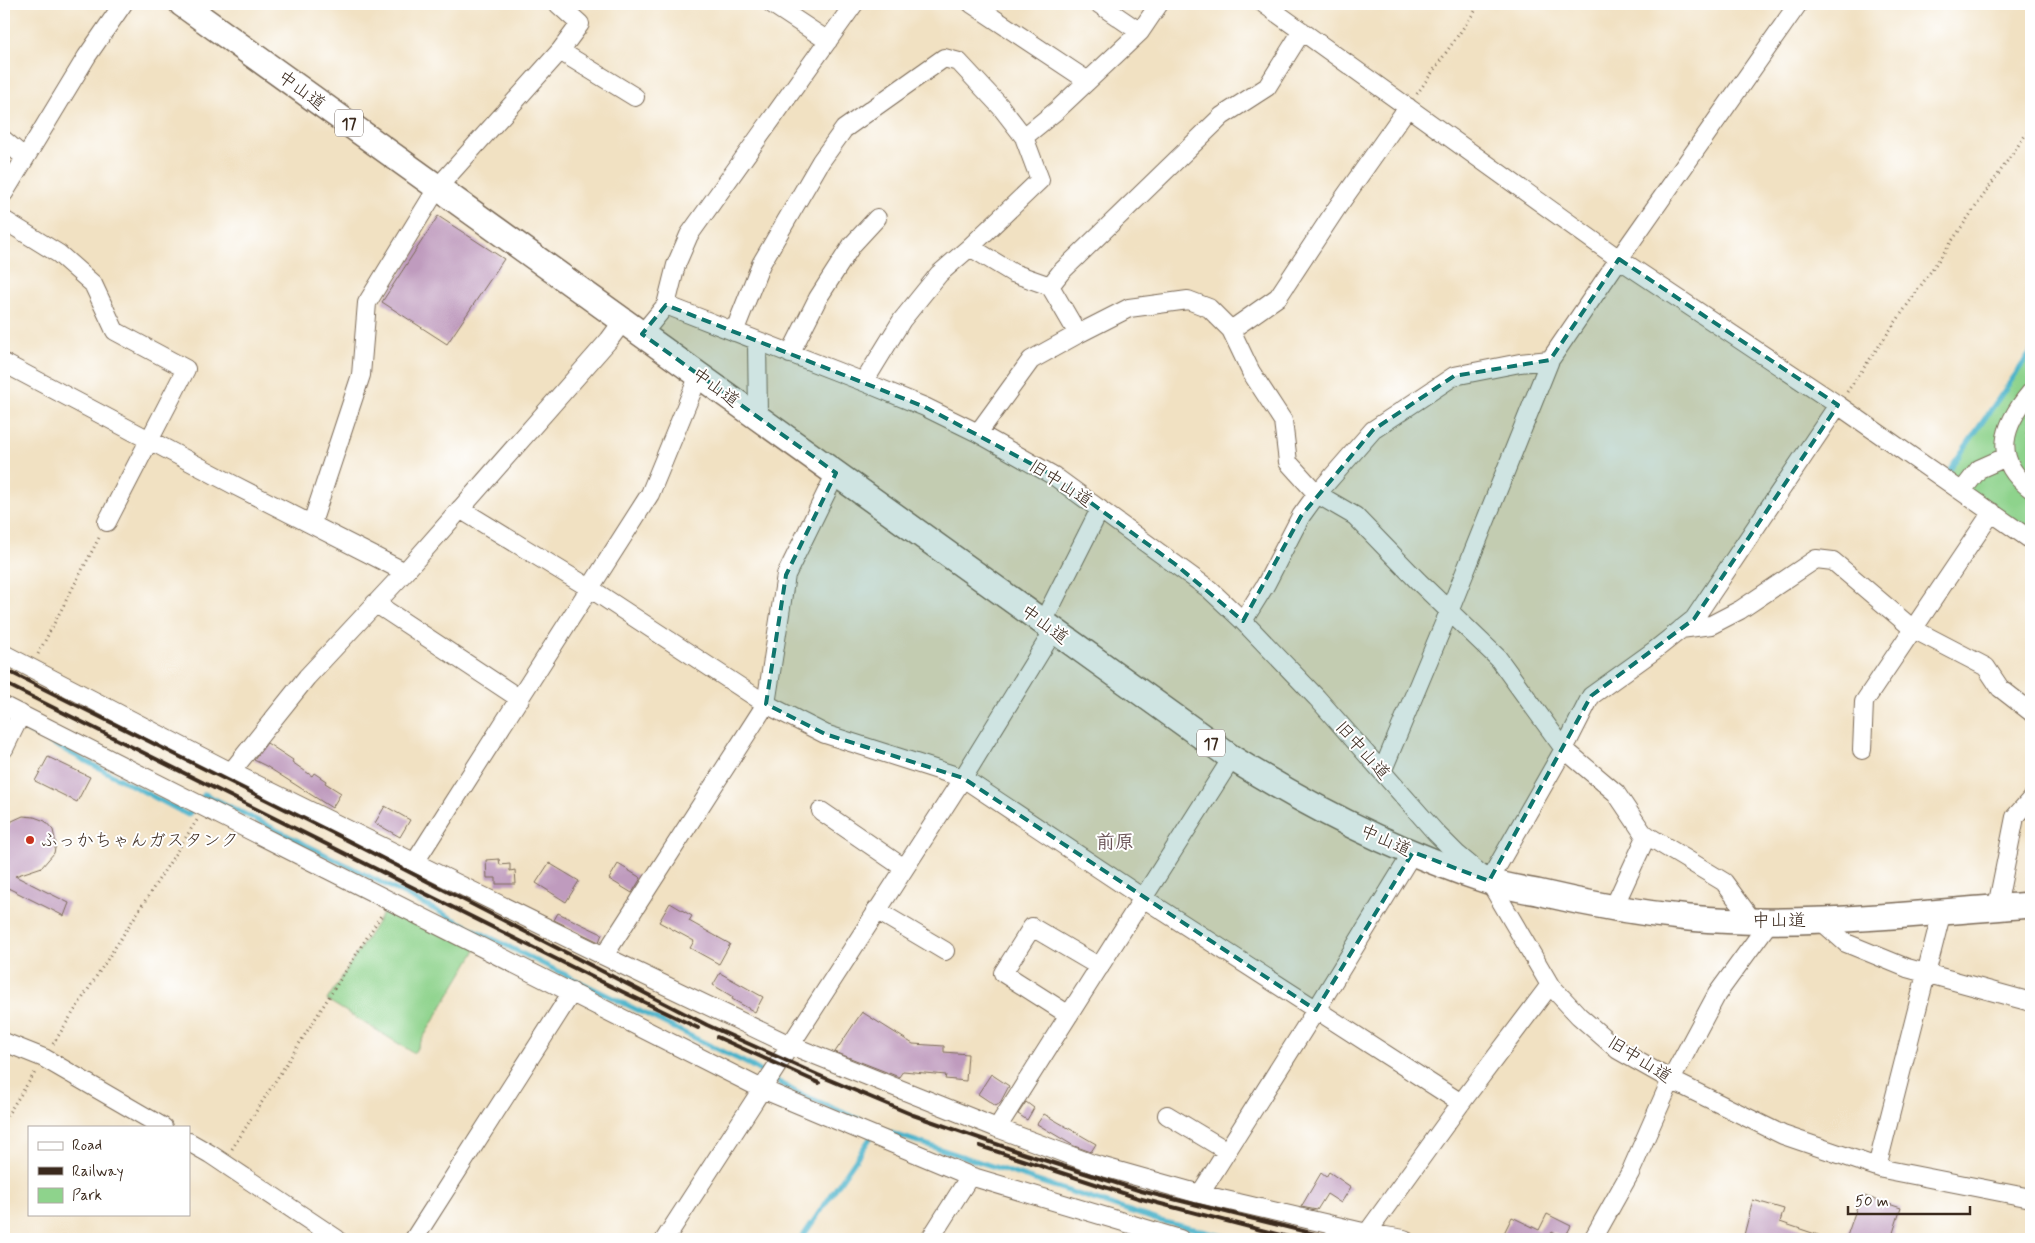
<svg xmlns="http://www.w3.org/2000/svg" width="2035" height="1243" viewBox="0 0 2035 1243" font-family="Mynerve,'Klee One',sans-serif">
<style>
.green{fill:#8ed38c;stroke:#647e55}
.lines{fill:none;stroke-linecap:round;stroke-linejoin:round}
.stream{stroke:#4bb3ca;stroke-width:5}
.building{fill:#bf9bbe}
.minor-casing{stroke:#7b6a57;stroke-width:20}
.highway-casing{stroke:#7b6a57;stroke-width:28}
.path{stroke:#7b6a57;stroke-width:3;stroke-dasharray:1 4;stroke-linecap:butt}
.minor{stroke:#fff;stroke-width:18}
.highway{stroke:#fff;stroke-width:25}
.rail{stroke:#3b2a1e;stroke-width:4}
.marked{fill:#0f766e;fill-opacity:0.2;stroke:#0f766e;stroke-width:4;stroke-dasharray:10 6;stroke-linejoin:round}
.poi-dot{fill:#c8321e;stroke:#fff;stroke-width:2}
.labels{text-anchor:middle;stroke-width:4;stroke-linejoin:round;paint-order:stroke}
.shield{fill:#fff;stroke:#766a62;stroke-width:1}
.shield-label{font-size:16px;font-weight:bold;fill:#3b2a1e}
.street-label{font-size:18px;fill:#3b2a1e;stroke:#fff}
.poi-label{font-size:18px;fill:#3b2a1e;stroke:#fff;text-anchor:start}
.neighbourhood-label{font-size:19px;font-weight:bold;fill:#695256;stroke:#fff}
</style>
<rect width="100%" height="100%" fill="#fff"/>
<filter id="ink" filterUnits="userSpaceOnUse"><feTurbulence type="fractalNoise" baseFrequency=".02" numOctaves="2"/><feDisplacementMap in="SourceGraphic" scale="10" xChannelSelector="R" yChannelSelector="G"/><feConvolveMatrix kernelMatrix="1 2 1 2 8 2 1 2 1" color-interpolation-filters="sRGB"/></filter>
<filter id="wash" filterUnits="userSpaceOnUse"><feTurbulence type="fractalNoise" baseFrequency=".0096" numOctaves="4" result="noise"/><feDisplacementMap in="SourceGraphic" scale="20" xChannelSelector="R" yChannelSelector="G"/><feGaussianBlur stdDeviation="1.12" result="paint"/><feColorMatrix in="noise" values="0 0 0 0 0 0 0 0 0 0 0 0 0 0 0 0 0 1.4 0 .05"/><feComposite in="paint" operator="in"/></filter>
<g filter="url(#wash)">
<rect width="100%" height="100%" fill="#f1e1c2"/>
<path class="green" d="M2031,352v188l-88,-62z
M391,901l88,44 -65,108 -87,-53z"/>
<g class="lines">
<path class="stream" d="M1945,476l86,-124
M4,718l184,97 17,-21 328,165 217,106 44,26 97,42 266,87 78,19
M801,1239l70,-102"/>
</g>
<g id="blocks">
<path class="building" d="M438,216l66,43 -57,85 -65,-42z
M267,743l26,17 -1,2 20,14 2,-3 12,8 -1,2 16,10 -9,15 -66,-42 -12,-6z
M48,757l42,20 -13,25 -42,-21z
M385,806l25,14 -10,17 -25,-14z
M23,816l11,1 11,4 8,9 3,14 -2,9 -12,14 -27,9 54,27 -5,13 -60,-30v-53l8,-12z
M499,859l1,6 10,-1v7l5,-1 1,14h-20v-6h-9l-1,-18z
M549,863l30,18 -13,21 -30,-19z
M618,864l23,14 -9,15 -23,-14z
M670,903l22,13 -3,5 41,23 -11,20 -29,-16 4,-7 -35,-19z
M558,913l44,21 -3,8 -45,-22z
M720,973l43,24 -8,15 -23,-13 1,-2 -20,-12z
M862,1012l51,32 31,2v6l24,2 -2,27 -21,-2 1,-4 -43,-4 -4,6 -64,-25z
M991,1074l18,12 -9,17 -4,3 -18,-12z
M1026,1102l8,6 -7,12 -9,-6z
M1044,1114l52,30 -5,8 -17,-6 -37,-22z
M1329,1172l22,15 -10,16 -14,-9 -10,16 -16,-3 20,-34 5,4z
M1861,1195l40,13 -10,31h-45z
M1753,1200l31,9 -4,13 44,15 -1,2h-80z
M1547,1214l24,12 -7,13 -12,-7 -2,4 7,3h-56l11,-22 27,13z"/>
</g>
</g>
<g filter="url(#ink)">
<use href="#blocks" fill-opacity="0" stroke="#7b6a57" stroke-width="1"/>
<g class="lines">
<g class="minor-casing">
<path id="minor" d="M772,4l56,37
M972,4l116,77
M1099,4l41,28
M1264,4l355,255 219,146 193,135
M560,51l75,46
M1024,137l32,-26 84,-79 19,-28
M4,140l20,17
M4,193l83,-137 36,-52
M4,220l55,34 34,30 22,47 71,38 -79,153
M666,305l198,77 61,25 53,26 76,43 155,113 34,32 74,77 119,135 22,22 31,26 61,104 29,31 39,34 53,30 112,55 100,34 148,29
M1231,330l47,-33 58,-88 72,-102
M734,332l27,-68 60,-103 23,-32 100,-71 15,4 41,44 24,31 16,43 -70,67 43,26 37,13
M642,334l24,-29 10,-40 13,-30 165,-231
M1078,334l51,-26 59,-8 21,8 22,22 20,42 32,49 5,41 29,32 38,22 63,65 80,77 66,91 52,44 27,40 81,49 28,38
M757,341l1,76
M790,354l28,-56 34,-53 25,-27
M4,363l230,122 171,87
M864,382l38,-62 37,-46 31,-27
M2031,392c-28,33 -40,67 0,97
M978,433l53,-73 47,-26 -28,-48 11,-14 161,-156 45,-29 35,-56
M1962,491l17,-22 27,-12
M460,509l131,80 175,115 59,30 138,44 180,120 318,205
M312,523l49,-148 6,-72 71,-116 122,-136 20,-27 -22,-20
M375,603l145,96
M1243,621l23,-37 35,-68 16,-22 56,-64 81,-54 66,-13 30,-3
M1043,622l57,-113
M1681,629l30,-4 29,-15 76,-51 17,2 80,68 73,38 14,21 31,24
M4,654l227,118 373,184 186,89 207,83
M4,706l758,383 208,87 210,63
M4,749l17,-35
M1862,750l2,-48 128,-190
M1232,758l-235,370 96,36 107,30 167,39 37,6
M231,772l76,-95 98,-105 204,-232 14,-19
M1382,772l71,-170 97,-242 69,-101 179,-255
M821,811l83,57
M415,862l235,-368 49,-119
M1489,881l75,-132 27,-53 64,-46 39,-31 144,-214
M1997,907l18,-90 16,-18
M1613,909l34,-74
M876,910l69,41
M1820,920l26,23 61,25 124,34
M604,956l162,-252 20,-129 50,-102
M1069,1015l-66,-42 29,-46 68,40
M4,1042l40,16 119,69
M1167,1115l60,36
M189,1142l21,12 127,85
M1877,1167l65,-256
M1200,1194l116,-184 97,-158
M1367,1233l94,-130 89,-118
M414,1239l158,-247
M665,1239l298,-461 91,-148
M930,1239l40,-63
M1593,1239l37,-66 41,-93 46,-86 54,-74"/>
</g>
<g class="highway-casing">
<path id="highway" d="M182,4l1050,754c80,50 166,94 256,123 15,5 32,8 49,11 50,12 101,21 152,26 111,10 231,-5 342,-13"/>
</g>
<path class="path" d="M1417,94l63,-90
M1847,392l184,-265
M38,654l62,-118
M53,1044l144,-224
M4,1120l32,-49
M232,1149l150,-235"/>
<use href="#minor" class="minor"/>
<use href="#highway" class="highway"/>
<path class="rail" d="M4,669l339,169 364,187 111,50 95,40 112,39 116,37 194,48
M4,683l588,294 106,51
M717,1037l102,46
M980,1146l158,52 158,41"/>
</g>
</g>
<path class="marked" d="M1619,259l219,146 -144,214 -103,77 -102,185 -76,-29 -97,158 -353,-232 -138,-44 -59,-30 20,-129 50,-102 -194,-139 24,-29 259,102 129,69 121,88 68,57 58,-105 72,-86 81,-54 96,-16z"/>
<circle class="poi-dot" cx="30" cy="840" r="5"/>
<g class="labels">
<g class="shield">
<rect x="335" y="109.5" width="28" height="27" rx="4"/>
<rect x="1197" y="729.5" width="28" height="27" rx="4"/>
</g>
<g class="shield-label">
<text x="349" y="129">17</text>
<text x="1211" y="749">17</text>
</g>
<g class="street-label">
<text transform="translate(302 90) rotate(36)" y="6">中山道</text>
<text transform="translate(716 387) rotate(36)" y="6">中山道</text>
<text transform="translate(1061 483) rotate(33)" y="6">旧中山道</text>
<text transform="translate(1045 624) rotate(36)" y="6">中山道</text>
<text transform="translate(1363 750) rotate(48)" y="6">旧中山道</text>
<text transform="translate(1386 840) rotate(24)" y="6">中山道</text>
<text x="1779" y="926">中山道</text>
<text transform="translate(1640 1059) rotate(32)" y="6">旧中山道</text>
</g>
<g class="poi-label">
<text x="40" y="846">ふっかちゃんガスタンク</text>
</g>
<g class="neighbourhood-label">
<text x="1115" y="848">前原</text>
</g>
</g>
<rect width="2035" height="1243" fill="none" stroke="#fff" stroke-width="20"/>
<rect x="28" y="1126" width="162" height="90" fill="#ffffff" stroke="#b1aaa5"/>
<rect x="38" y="1142" width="25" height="8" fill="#ffffff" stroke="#b1aaa5"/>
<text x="72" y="1150" font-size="15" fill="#3b2a1e">Road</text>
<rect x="38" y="1167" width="25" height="8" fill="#3b2a1e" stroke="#b1aaa5"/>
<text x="72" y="1176" font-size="15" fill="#3b2a1e">Railway</text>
<rect x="38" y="1188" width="25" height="15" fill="#8ed38c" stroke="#b1aaa5"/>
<text x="72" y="1200" font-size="15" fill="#3b2a1e">Park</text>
<path d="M1848 1206v8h122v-8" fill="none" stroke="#3b2a1e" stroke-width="2.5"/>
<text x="1855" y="1206" font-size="15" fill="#3b2a1e" stroke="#ffffff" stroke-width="4" paint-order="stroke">50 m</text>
</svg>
